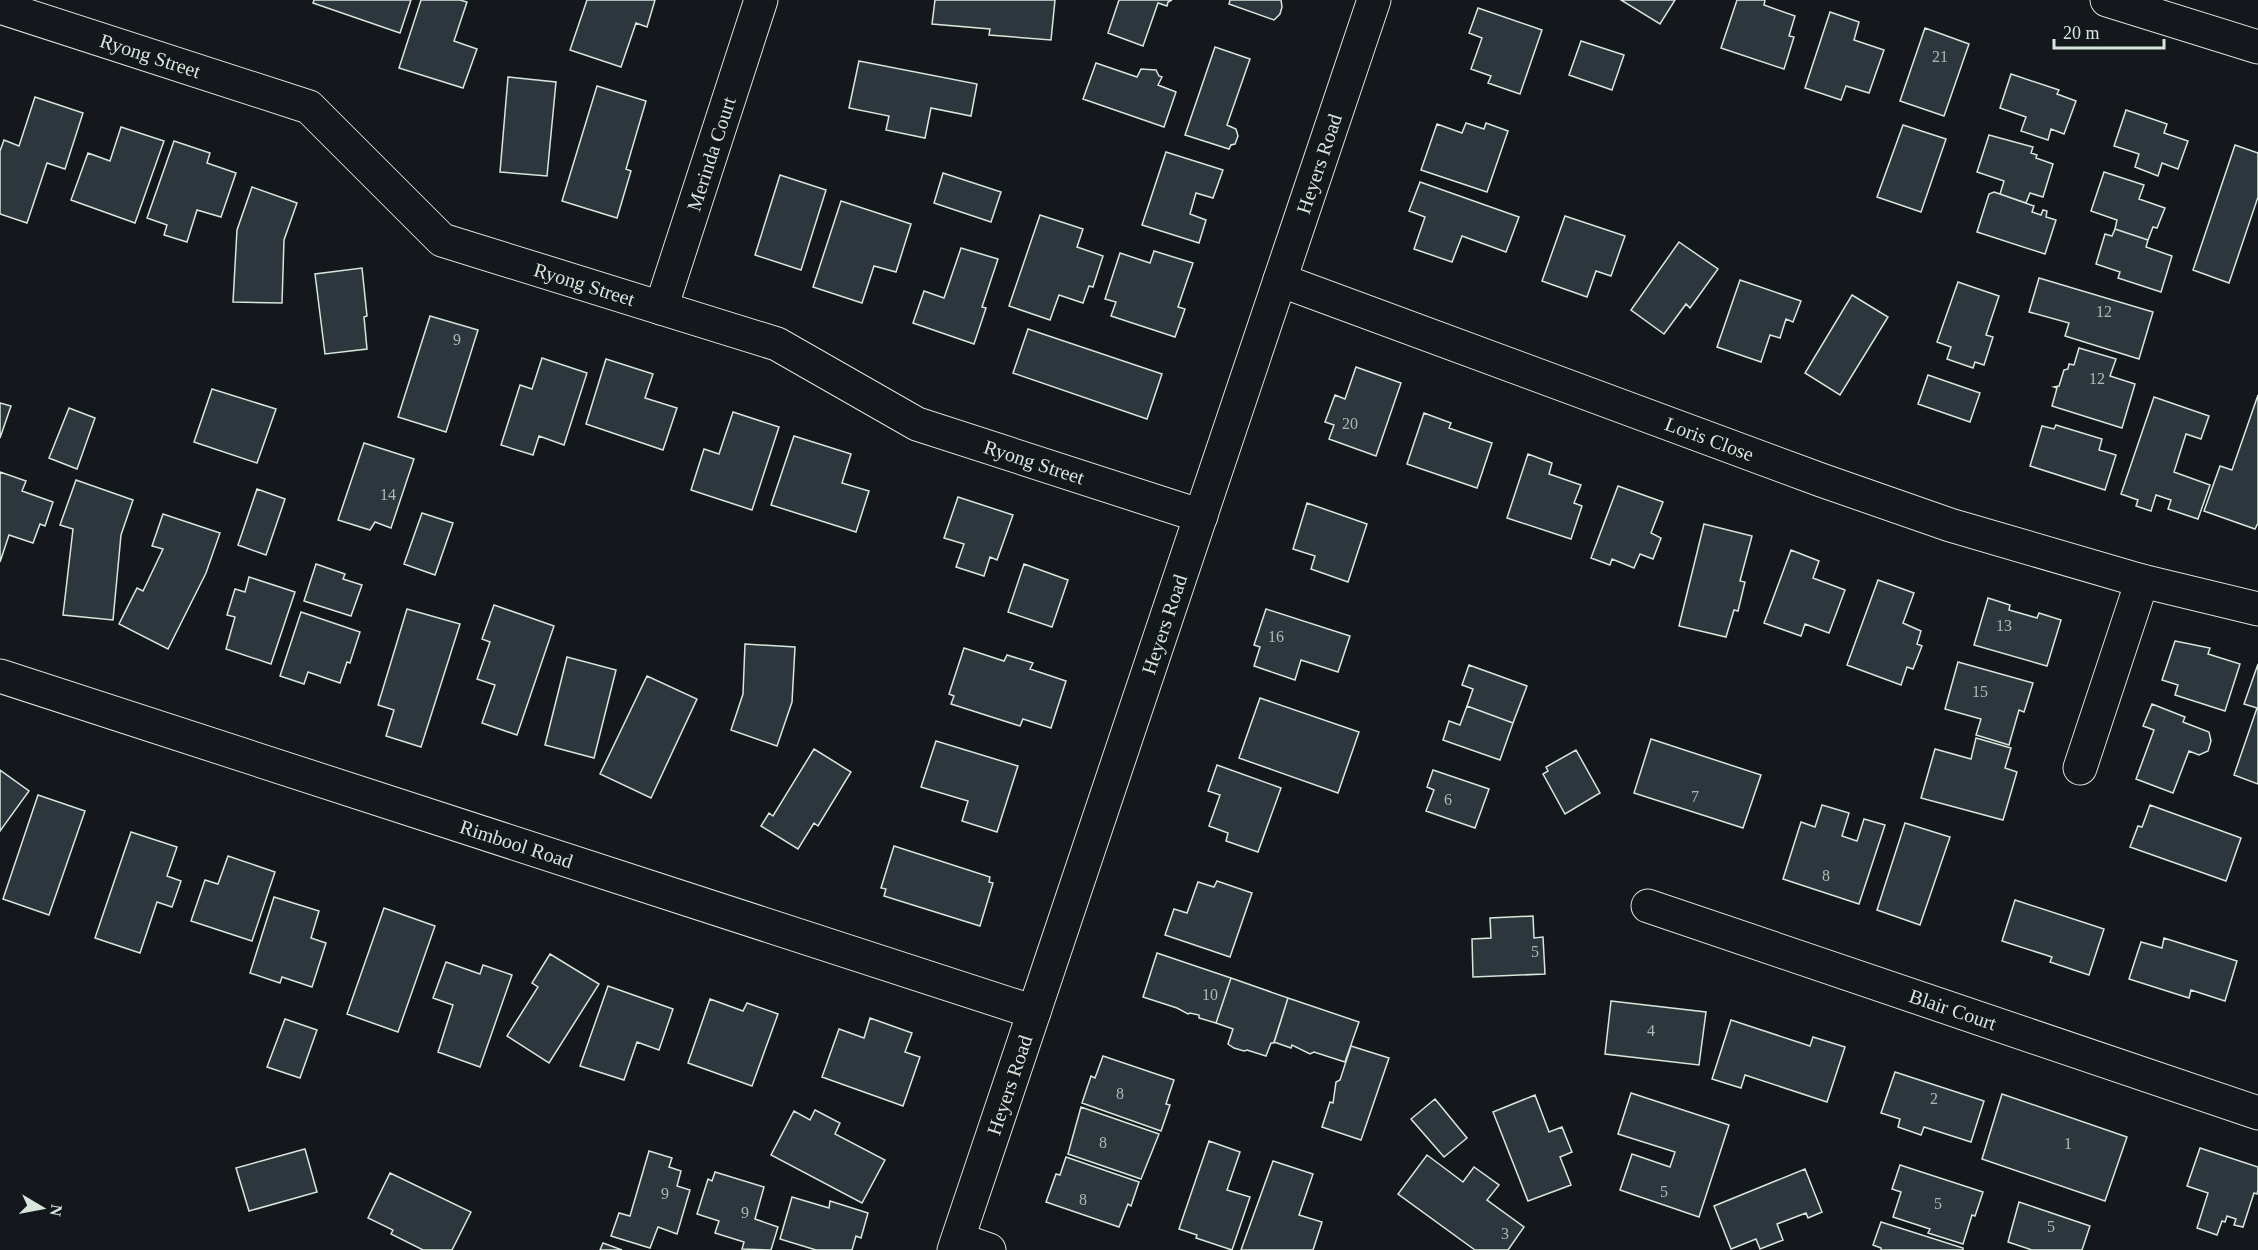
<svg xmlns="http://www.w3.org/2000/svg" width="2258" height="1250" viewBox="0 0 2258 1250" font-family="Georgia,serif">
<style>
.building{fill:#2c363c;stroke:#d8e6dc;stroke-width:1.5}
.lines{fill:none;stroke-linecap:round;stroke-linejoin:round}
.minor-casing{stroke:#d8e6dc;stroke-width:35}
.tertiary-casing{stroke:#d8e6dc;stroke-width:35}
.minor{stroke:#14181c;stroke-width:33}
.tertiary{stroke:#14181c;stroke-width:33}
.labels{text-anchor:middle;stroke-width:4.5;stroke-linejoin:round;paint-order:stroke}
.number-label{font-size:16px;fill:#adbab4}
.street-label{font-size:20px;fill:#d8e6dc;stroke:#14181c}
</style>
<rect width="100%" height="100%" fill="#14181c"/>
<path class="building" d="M314,0h97l-11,33 -87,-30z
M421,0h39l7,2 -13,39 23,8 -14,39 -64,-20z
M587,0h68l-8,27 -11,-4 -15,44 -51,-17z
M935,0h120l-4,40 -62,-5 1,-6 -58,-5z
M1119,0h53l-4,2 -1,4 -9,-3 -15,43 -35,-13z
M1230,0h51l1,7 -2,7 -6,6 -45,-16z
M1621,0h54l-15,24z
M1737,0h28l-1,5 31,11 -6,20 5,1 -10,32 -63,-21z
M1478,8l64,22 -22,64 -32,-11 3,-7 -20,-7 11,-31 -13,-5z
M1830,12l29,10 -5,18 30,10 -15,43 -23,-7 -5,14 -36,-12z
M1925,28l44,16 -25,72 -44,-15z
M1581,41l43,14 -12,35 -43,-15z
M1215,47l35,12 -23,66 9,4 2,7 -3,8 -4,1 -2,4 -44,-14z
M859,61l118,23 -6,32 -40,-8 -6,30 -39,-8 3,-14 -40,-8z
M1096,63l41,14 4,-8 15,1 3,6 3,1 -4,8 18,7 -12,35 -81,-28z
M2011,74l48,16 -2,4 19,7 -12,33 -13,-5 -3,11 -27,-9 5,-14 -26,-9z
M508,77l48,5 -9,94 -47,-4z
M597,86l49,15 -20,68 5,2 -14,47 -55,-17z
M35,97l48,16 -18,56 -18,-6 -20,60 -27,-9v-63l4,-11 15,6z
M2126,110l41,14 -3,9 24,8 -10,28 -16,-6 -4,13 -23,-9 4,-13 -25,-8z
M1466,123l18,6 2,-6 22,8 -21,61 -66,-22 16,-46 25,9z
M1903,125l43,14 -25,73 -44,-15z
M121,127l43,14 -29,82 -64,-23 17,-47 22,8z
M1989,135l44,12 -2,6 6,2 -1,3 17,6 -10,33 -13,-4 -4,10 -26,-9 4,-13 -27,-9z
M174,141l36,12 -3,10 29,10 -15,44 -24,-7 -10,32 -23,-7 3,-10 -20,-7z
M2235,145l23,8v44l-29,86 -36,-13z
M1166,152l57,18 -10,28 -17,-5 -6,21 16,6 -7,23 -57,-18z
M2104,172l40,13 -5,14 26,9 -8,20 -4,-1 -5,13 -33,-11 2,-9 -26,-9z
M943,173l58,19 -10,30 -57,-19z
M780,175l46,15 -25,80 -46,-15z
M1420,182l99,35 -13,35 -44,-16 -10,26 -38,-13 11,-32 -16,-6z
M252,187l45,16 -13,37 -2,63 -49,-1 4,-72z
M1994,192l40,14 -2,6 9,3 2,-5 4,1 -1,6 10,3 -11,34 -68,-22 12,-38z
M841,201l70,23 -15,48 -22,-6 -12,37 -49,-16z
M1040,215l43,14 -6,18 26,9 -10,31 -4,-1 -6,17 -24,-8 -9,25 -41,-14z
M1565,216l60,20 -14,40 -15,-5 -9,26 -45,-16z
M2115,229l33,11 -2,7 26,9 -11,36 -43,-14 2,-6 -24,-8 9,-30 7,2z
M1679,242l39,27 -28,39 -4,-4 -22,30 -33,-24z
M961,248l37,11 -16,48 4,1 -12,36 -61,-21 11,-32 20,7z
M1154,251l39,12 -15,44 7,2 -10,28 -64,-21 5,-14 -11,-3 15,-46 30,10z
M362,268l5,48 -3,1 3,32 -42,5 -10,-80z
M2039,278l114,34 -14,47 -74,-23 4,-13 -40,-11z
M1740,280l61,21 -8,21 -7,-3 -6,19 -10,-3 -9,27 -44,-15z
M1958,282l41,14 -13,39 7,2 -9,28 -9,-3 -2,6 -26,-9 4,-12 -14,-5z
M1852,295l36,22 -48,78 -35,-22z
M430,316l48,14 -32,102 -48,-15z
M1028,329l134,45 -15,45 -134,-46z
M2079,348l37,11 -6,17 25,8 -13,44 -70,-22 5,-18 -3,-1 5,-1 5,-16 4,-1 1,-5 5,1z
M542,358l45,15 -23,72 -25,-9 -6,19 -32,-10 19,-60 12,4z
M606,359l47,15 -8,24 32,10 -14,42 -77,-26z
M1356,367l45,16 -25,73 -47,-17 5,-14 -9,-3 10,-27 10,4z
M1928,375l52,18 -10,29 -52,-18z
M212,389l64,20 -19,54 -63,-21z
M2258,395v128l-3,6 -51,-18 16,-45 12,4z
M2154,397l55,19 -8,23 -15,-5 -12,38 36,13 -12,34 -30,-10 3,-9 -15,-5 -5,16 -15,-5 2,-6 -17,-6z
M0,403l11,3 -11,32z
M69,408l26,10 -18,51 -28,-11z
M733,412l46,15 -27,83 -61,-20 13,-41 15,5z
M1424,413l27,10 -2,5 43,15 -15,45 -70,-24z
M2056,425l46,14 -3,11 17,5 -11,35 -75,-24 12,-40 12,3z
M794,436l57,18 -9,29 27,8 -13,41 -85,-27z
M364,443l50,16 -23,69 -16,-6 -5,8 -32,-10z
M1528,454l24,9 -3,11 32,11 -7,18 8,3 -11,33 -64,-21z
M0,472l26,9 -4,10 31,11 -8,24 -5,-2 -7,19 -24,-8 -9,27z
M76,480l57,20 -12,35 -8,85 -50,-5 10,-86 -13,-4z
M1618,486l45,16 -12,31 10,5 -8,21 -13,-5 -6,14 -22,-9 -2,6 -19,-7z
M257,489l28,10 -19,56 -28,-10z
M958,497l55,18 -16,45 -7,-3 -6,19 -28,-9 8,-23 -20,-6z
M1307,503l60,21 -19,58 -37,-13 4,-13 -22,-7z
M422,513l31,10 -18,52 -31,-11z
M163,514l57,19 -14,40 -38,76 -49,-25 18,-36 6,3 20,-42 -11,-3z
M1704,524l48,12 -12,45 5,1 -7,29 -4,-1 -8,27 -47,-11z
M1791,550l28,11 -6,17 32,12 -16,43 -24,-9 -4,12 -37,-13z
M316,564l29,10 -2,5 19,6 -11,31 -47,-15z
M1024,564l44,16 -16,47 -44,-15z
M249,577l46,15 -24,72 -45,-15 9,-32 -8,-2 8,-26 10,3z
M1878,580l36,13 -11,30 18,8 -4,13 5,2 -9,23 -6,-2 -6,18 -54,-20z
M1988,598l22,7 -1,5 28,8 2,-5 22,7 -14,46 -73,-21z
M494,605l60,21 -37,109 -35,-12 13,-38 -18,-6 13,-37 -8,-3z
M407,609l53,15 -39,123 -35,-11 8,-26 -16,-5z
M1266,609l84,27 -12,36 -37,-12 -6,20 -41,-14 6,-19 -6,-2z
M301,612l59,20 -10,31 -3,-1 -7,21 -32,-11 -4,12 -24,-8z
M2175,641l35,7 -2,6 32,10 -15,47 -50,-16 3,-10 -16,-5z
M745,644l50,3 -3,55 -15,44 -46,-16 12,-36z
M964,648l40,13 3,-6 26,8 -3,6 36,12 -15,47 -28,-9 -3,7 -69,-22 3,-8 -5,-2z
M567,657l49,13 -22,88 -49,-13z
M1958,662l75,21 -9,29 -5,-2 -10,35 -33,-10 5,-16 -36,-10z
M2258,664v120l-24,-9 23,-67 -13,-4z
M1469,665l58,21 -14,37 -46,-17 6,-17 -11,-4z
M647,676l50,23 -46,99 -51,-24z
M1260,698l99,34 -21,61 -99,-35z
M2152,704l33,13 -2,5 26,10 2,9 -3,10 -9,4 -10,-4 -16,42 -37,-14 18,-49 -11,-4z
M1467,706l46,17 -13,37 -57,-20 6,-19 11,4z
M1976,738l35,10 -6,20 12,4 -14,48 -82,-22 14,-49 36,10z
M1651,739l110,36 -18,53 -109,-35z
M936,741l82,25 -21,66 -35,-11 6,-20 -47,-14z
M814,749l37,23 -33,54 -4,-3 -16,26 -37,-23 8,-13 4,3z
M1576,750l24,43 -35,21 -22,-40 5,-3 -2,-4z
M1217,765l64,23 -23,64 -32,-11 2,-8 -19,-7 11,-31 -12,-4z
M0,770l29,21 -29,40z
M1433,770l56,19 -14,39 -49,-17 8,-21 -7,-3z
M38,795l47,16 -36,104 -46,-16z
M1822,805l27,8 -7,23 15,5 7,-22 21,6 -26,79 -76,-25 18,-57 14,5z
M2150,805l91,33 -15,43 -96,-34 8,-21 4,1z
M1905,823l45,14 -30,88 -43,-15z
M131,832l46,15 -10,29 14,5 -9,26 -15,-5 -17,51 -45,-15z
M894,846l96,31 -1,5 4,1 -13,43 -96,-30 2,-7 -5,-1z
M228,856l47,16 -23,69 -61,-20 14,-41 13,4z
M1217,881l35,12 -22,64 -65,-22 9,-26 13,4 11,-31 16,5z
M274,897l45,14 -8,27 15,5 -14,44 -30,-10 -2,6 -30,-10z
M2015,900l89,29 -15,46 -39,-13 2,-5 -50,-16z
M384,908l51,18 -37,106 -51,-18z
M1533,916l1,22 9,-1 2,37 -72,3 -1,-38 19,-1 -1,-20z
M2164,938l73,23 -12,40 -34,-11 -2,8 -60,-19 12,-37 21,6z
M1157,953l74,25 -15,45 -17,-5v-3l-9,-2 -2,1 -11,-6 -34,-11z
M550,954l49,30 -50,79 -42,-27 31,-49 -6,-4z
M446,962l34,12 3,-9 29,10 -32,92 -42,-15 15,-47 -20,-7z
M1231,978l57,20 -14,45h-3l-5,13 -19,-6 -3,1 -10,-3 -6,-4 5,-15 -17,-6z
M608,986l65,23 -14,41 -22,-8 -13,38 -44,-14z
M1288,998l71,24 -14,40 -31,-10 -4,2 -18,-9 -1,3 -17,-6z
M710,999l33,12 4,-8 31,11 -26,72 -64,-23z
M1611,1001l95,11 -7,53 -94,-11z
M870,1018l42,15 -7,19 15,5 -17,49 -81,-29 17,-48 25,9z
M285,1019l32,11 -17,48 -33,-11z
M1731,1020l79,26 3,-9 32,10 -18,55 -82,-27 -4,13 -29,-9z
M1351,1046l38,12 -28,82 -39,-13 8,-25 3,1 3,-21 4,-2z
M1103,1056l71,24 -8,24 4,1 -9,26 -79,-28 9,-27 4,2z
M1895,1072l89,29 -13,41 -47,-15 -3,8 -23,-8 2,-8 -19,-6z
M1631,1093l98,32 -30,92 -79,-27 12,-36 38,13 5,-15 -57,-18z
M2002,1094l125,43 -22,64 -123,-42z
M1535,1095l14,37 13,-5 10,25 -12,5 11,28 -43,16 -35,-89z
M1435,1099l32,39 -23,19 -33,-38z
M1081,1107l78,27 -18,45 -73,-25z
M815,1110l25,13 -5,11 50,26 -23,43 -91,-48 23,-44 16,9z
M1209,1141l31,11 -13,38 23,7 -18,53 -36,-12 1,-3 -18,-6z
M2200,1148l58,19v23l-1,4 -3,-1 -11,34 -9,-2 2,-6 -9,-3 -2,6 -3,-1 -5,14 -20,-7 11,-35 -21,-7z
M305,1149l12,43 -68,19 -13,-43z
M649,1151l23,7 -3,9 12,4 -4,15 13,4 -13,44 -19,-7 -8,21 -39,-12 8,-23 11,3z
M1427,1155l36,27 11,-15 25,18 -12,15 37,27 -16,23h-33l-77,-56z
M1066,1157l73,25 -8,24 -3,-2 -9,23 -73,-25 10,-28 4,1z
M1273,1161l40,13 -14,41 23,7 -9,28h-72z
M1900,1165l83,27 -8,24 -3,-1 -9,29 -35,-11 2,-4 -37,-12 8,-25 -9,-3z
M1805,1169l17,43 -14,6 -2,-5 -29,11 6,16 -23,9 -4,-10 -25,10 -17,-43z
M715,1172l49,15 -9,32 23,8 -7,23 -29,-1 2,-7 -29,-9 4,-12 -22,-7 11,-35 4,2z
M390,1173l81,39 -19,38h-29l-32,-16 2,-4 -25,-12z
M792,1197l37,11 1,-7 38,12 -7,25 -5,-2 -4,14h-36l-36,-11z
M2019,1202l71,24 -8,24h-50l-24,-8z
M1881,1222l82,26v2h-82v-2l-8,-3z
M603,1243l19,7h-22z"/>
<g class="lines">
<g class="minor-casing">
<g id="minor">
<path d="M2107,0l151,47"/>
<path id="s1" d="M0,7l309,100 133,133 335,104 140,80 284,92"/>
<path id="s2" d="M1280,280l541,200 129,45 192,56 116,28"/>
<path id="s3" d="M661,308l100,-308"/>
<path id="s4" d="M0,676l1034,336"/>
<path d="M2080,768l62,-187"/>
<path id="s5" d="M1648,906l610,207"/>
<path d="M958,1239l31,11"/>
</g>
</g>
<g class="tertiary-casing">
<g id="tertiary">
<path id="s6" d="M954,1250l420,-1250"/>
</g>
</g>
<use href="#minor" class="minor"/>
<use href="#tertiary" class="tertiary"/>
</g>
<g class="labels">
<g class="number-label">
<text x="1940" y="62">21</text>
<text x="2104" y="317">12</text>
<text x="457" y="345">9</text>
<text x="2097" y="384">12</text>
<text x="1350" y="429">20</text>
<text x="388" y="500">14</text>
<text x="2004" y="631">13</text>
<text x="1276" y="642">16</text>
<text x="1980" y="697">15</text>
<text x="1695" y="802">7</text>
<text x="1448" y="805">6</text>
<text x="1826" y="881">8</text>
<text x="1535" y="957">5</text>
<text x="1210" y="1000">10</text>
<text x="1651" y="1036">4</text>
<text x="1120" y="1099">8</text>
<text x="1934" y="1104">2</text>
<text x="1103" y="1148">8</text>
<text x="2068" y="1149">1</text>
<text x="1664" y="1197">5</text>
<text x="665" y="1199">9</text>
<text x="1083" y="1205">8</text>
<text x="1938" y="1209">5</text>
<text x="745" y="1218">9</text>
<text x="2051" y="1232">5</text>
<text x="1505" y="1239">3</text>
</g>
<g class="street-label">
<text dy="7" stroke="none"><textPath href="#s1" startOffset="158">Ryong Street</textPath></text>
<text dy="7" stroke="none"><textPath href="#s3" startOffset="162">Merinda Court</textPath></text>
<text dy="7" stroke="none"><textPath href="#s6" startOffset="1146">Heyers Road</textPath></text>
<text dy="7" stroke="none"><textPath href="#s1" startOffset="662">Ryong Street</textPath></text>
<text dy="7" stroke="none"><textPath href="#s2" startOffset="458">Loris Close</textPath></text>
<text dy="7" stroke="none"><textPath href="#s1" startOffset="1148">Ryong Street</textPath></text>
<text dy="7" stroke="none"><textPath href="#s6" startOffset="660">Heyers Road</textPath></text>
<text dy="7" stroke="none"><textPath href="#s4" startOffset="543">Rimbool Road</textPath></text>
<text dy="7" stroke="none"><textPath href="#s5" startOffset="322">Blair Court</textPath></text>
<text dy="7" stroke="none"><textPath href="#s6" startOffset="174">Heyers Road</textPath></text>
</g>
</g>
<g transform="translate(42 1208) rotate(100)" stroke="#14181c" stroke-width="4.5" paint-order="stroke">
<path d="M0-4.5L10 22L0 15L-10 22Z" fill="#d8e6dc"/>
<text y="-9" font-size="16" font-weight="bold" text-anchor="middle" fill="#d8e6dc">N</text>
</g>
<path d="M2054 39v9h110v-9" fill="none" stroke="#d8e6dc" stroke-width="3"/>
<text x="2063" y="39" font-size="18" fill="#d8e6dc" stroke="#14181c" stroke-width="4.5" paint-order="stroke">20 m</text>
</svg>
